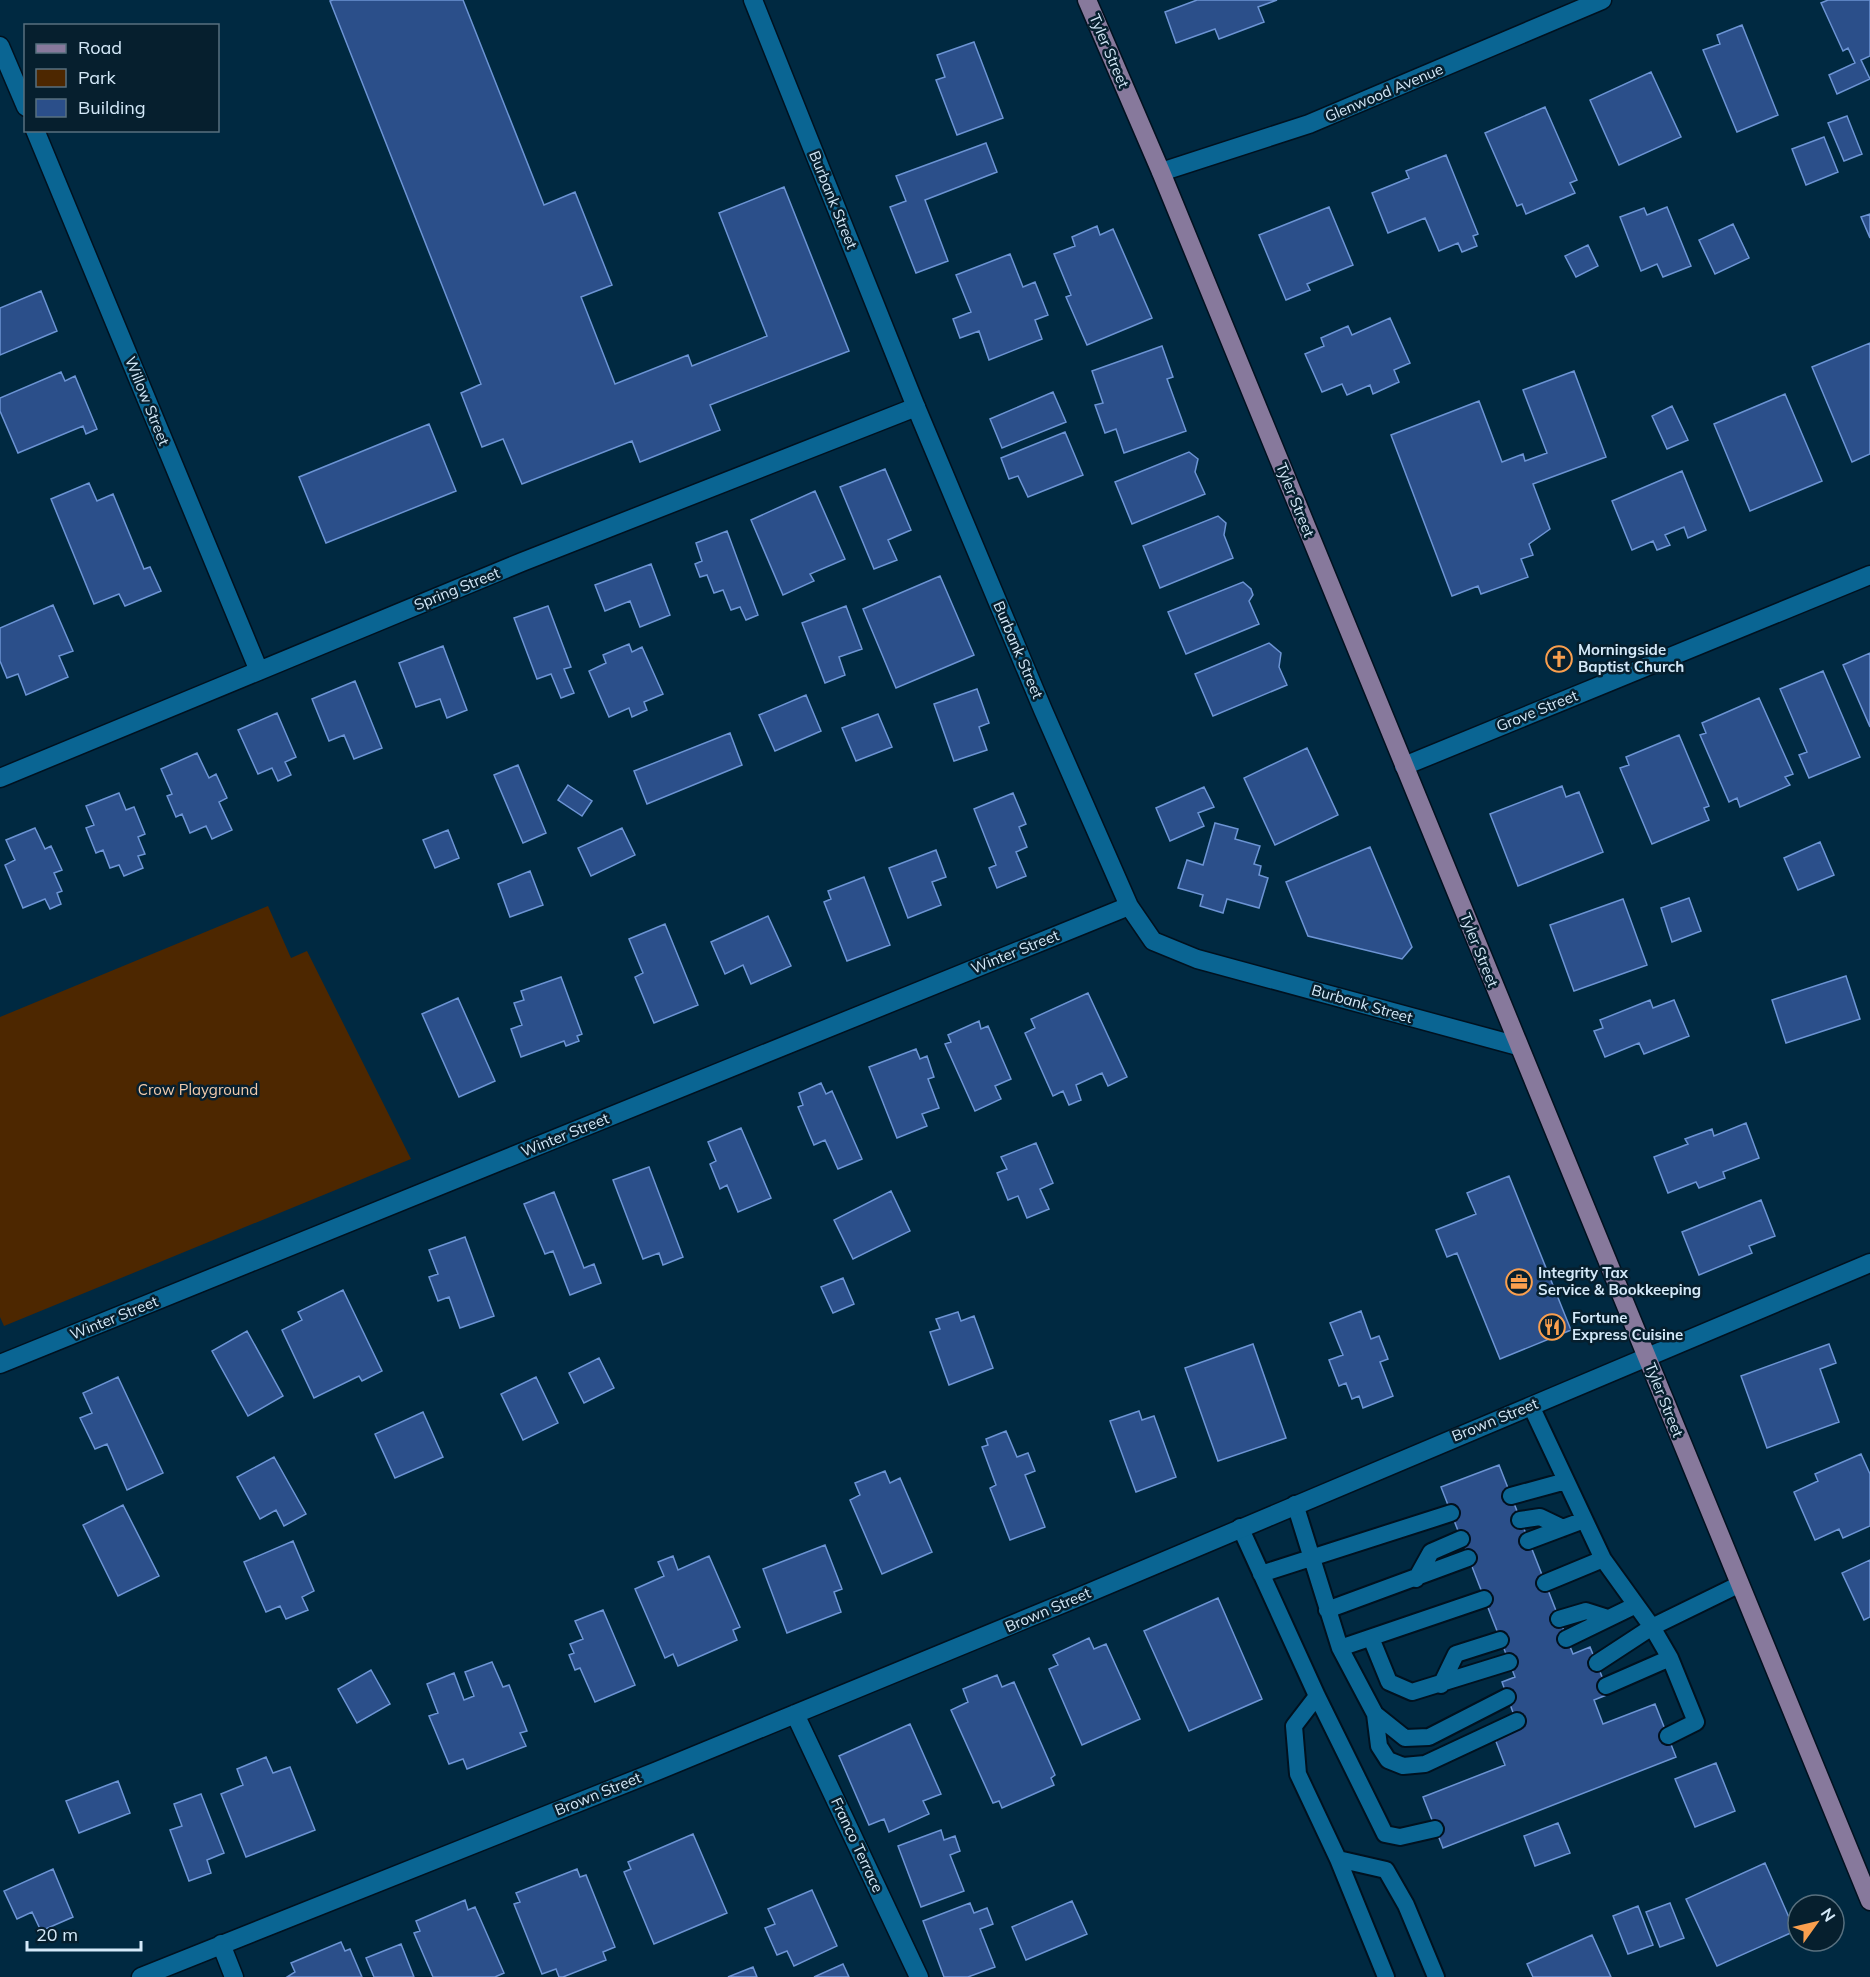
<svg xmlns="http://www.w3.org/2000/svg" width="1870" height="1977" viewBox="0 0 1870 1977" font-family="Mulish,sans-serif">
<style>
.green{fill:#4d2700}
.building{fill:#2b4f8a;stroke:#6c94d4;stroke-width:1.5}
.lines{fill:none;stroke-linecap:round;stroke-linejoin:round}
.service-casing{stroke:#00111f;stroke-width:20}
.minor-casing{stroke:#00111f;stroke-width:21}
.tertiary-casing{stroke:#00111f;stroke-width:21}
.primary-casing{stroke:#00111f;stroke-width:21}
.service{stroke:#0a6593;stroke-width:16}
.minor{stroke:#0a6593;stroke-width:18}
.tertiary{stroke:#0a6593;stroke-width:18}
.primary{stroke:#87799c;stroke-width:18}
.labels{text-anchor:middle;stroke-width:5;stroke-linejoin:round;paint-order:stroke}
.street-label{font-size:15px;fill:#d4e9f9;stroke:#061f2e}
.poi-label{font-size:15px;font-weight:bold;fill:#d4e9f9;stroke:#061f2e;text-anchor:start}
.park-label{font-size:15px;fill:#f2cbac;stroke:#061f2e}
</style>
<rect width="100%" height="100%" fill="#002941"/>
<path class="green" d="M268,906l23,52 16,-7 104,208 -407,167 -4,-9v-300z"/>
<path class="building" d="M333,0h130l81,205 31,-13 37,93 -31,12 34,87 73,-29 4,11 75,-30 -48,-123 65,-26 65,164 -139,54 10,25 -80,32 -8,-21 -110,43 -19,-45 -21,8 -21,-54 20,-9 -151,-383z
M1197,0h80l-19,7 6,15 -45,17 -4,-10 -39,14 -11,-31z
M1828,0h42v56l-9,4 9,19 -33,15 -8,-19 26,-12 -7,-15 -5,3 -22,-48z
M1742,25l36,90 -41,17 -34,-82 17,-6 -3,-9z
M974,42l29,76 -46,17 -21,-55 9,-3 -8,-22z
M1651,72l30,65 -62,28 -29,-65z
M1545,107l32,73 -7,3 5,10 -49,21 -4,-10 -5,2 -32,-73z
M1847,116l15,38 -18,7 -16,-38z
M1824,137l14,35 -32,13 -14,-36z
M986,143l11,29 -72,28 23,61 -32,12 -26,-66 16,-6 -10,-25z
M1446,155l32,79 -5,2 4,10 -15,6 -4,-9 -19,8 -14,-33 -37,15 -16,-40 37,-15 -3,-7z
M1329,207l24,58 -46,19 3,6 -24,10 -27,-65z
M1667,207l24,59 -28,11 -6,-13 -16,7 -21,-54 24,-9 3,7z
M1870,214v24l-9,-21z
M1733,224l16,34 -34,16 -16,-34z
M1097,226l3,9 13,-6 39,89 -65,27 -21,-48 5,-2 -17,-41 21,-8 -3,-9z
M1588,245l10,21 -22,11 -11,-21z
M1010,254l13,33 12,-5 13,33 -13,5 7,19 -53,21 -10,-29 -19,7 -7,-19 18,-7 -15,-37z
M41,291l16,40 -57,24v-47z
M1390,318l20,45 -16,7 5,12 -26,12 -3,-9 -23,10 -5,-11 -20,8 -17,-38 19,-8 -3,-8 27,-12 4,9z
M1870,343v111l-18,8 -40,-95z
M1162,346l11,31 -6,2 19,52 -62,22 -8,-24 -11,4 -10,-28 8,-2 -11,-32z
M1574,371l32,86 -73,27 17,45 -21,15 4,11 -12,4 7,18 -47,17 -3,-8 -26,10 -61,-161 88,-34 23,61 21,-8 2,7 22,-8 -24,-63z
M61,372l4,9 10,-5 22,53 -11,5 -3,-8 -65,27 -18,-42v-13z
M1053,392l13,30 -64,26 -12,-29z
M1785,394l37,87 -72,30 -36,-87z
M1672,406l16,34 -21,9 -15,-33z
M429,424l27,67 -130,52 -27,-66z
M1065,432l18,43 -55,22 -10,-21 -9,3 -8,-21z
M1189,452l9,7 -3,13 10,22 -73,30 -17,-42z
M885,469l26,61 -23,10 9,20 -23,9 -34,-82z
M1682,471l24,59 -18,8 -4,-11 -19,8 5,10 -13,5 -4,-9 -21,9 -20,-49z
M89,483l8,18 16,-7 31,75 6,-2 11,24 -36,15 -6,-12 -25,10 -43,-105z
M815,491l30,68 -35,15 4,7 -31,14 -32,-75z
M1218,516l8,7 -2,12 9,23 -73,30 -17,-42z
M727,531l31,84 -12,5 -6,-13 -9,3 -8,-20 -9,3 -7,-18 -7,2 -5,-13 7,-3 -6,-18z
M651,564l19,51 -30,12 -10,-26 -25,10 -10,-26z
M940,576l34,79 -78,33 -33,-79z
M1243,582l8,7 2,6 -4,6 10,23 -73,30 -18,-42z
M53,605l20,46 -14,5 9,21 -42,18 -8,-21 -11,4 -7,-17v-33z
M548,606l23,61 -7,2 10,24 -13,5 -10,-24 -14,5 -23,-61z
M846,606l16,43 -23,8 6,18 -20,8 -23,-60z
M1269,643l12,10 -2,14 8,18 -74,31 -18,-42z
M629,644l3,8 10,-5 21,47 -19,8 3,8 -15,7 -3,-9 -20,9 -20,-46 17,-8 -3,-8z
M443,646l24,64 -20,8 -7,-19 -24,8 -17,-44z
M1870,653v74l-27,-62z
M1823,671l37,86 -51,21 -10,-23 8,-3 -27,-63z
M355,681l27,67 -28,11 -10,-24 -15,6 -17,-42z
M977,689l12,34 -10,4 8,23 -33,11 -20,-57z
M806,695l15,36 -46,20 -16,-36z
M1759,698l34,76 -8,3 5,8 -50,22 -3,-9 -8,4 -29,-67 6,-2 -4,-10z
M277,713l19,44 -11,5 6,13 -13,6 -6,-13 -14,6 -20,-44z
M878,714l14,33 -36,14 -14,-33z
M730,733l12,32 -95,39 -13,-33z
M1679,735l30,71 -5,2 5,12 -57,24 -32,-76 9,-3 -3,-8z
M1307,748l31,67 -63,30 -31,-67z
M197,753l12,25 7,-4 11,24 -8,4 13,28 -20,9 -6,-13 -16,7 -8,-19 -6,3 -9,-21 5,-2 -11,-25z
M518,765l28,68 -23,10 -29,-68z
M568,785l24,16 -10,15 -24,-16z
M1562,786l4,11 13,-5 24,60 -85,34 -28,-72z
M1204,787l10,20 -16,6 6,13 -34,15 -14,-33z
M119,793l7,17 8,-3 11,27 -7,3 7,17 -7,2 5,12 -19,8 -5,-11 -9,3 -7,-18 -7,3 -10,-25 8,-3 -8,-19z
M1013,793l13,31 -7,3 8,20 -11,5 10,24 -29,12 -8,-20 7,-3 -22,-56z
M1215,823l23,6 -3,10 25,7 -6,18 7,2 -2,9 9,3 -9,30 -32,-9 -4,14 -23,-7 3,-11 -25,-7 9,-28 16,5z
M35,828l10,21 6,-3 11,24 -8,3 8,18 -5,2 4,11 -11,5 -5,-10 -22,9 -18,-43 10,-5 -9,-20z
M622,828l13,27 -44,21 -13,-28z
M448,830l11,28 -24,10 -12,-28z
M1820,842l14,33 -36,15 -14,-32z
M1370,847l42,100 -10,12 -94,-23 -22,-54z
M936,850l10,27 -14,5 9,23 -33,13 -19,-50z
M530,871l13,34 -33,12 -12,-33z
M864,877l26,68 -43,16 -23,-59 7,-3 -3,-8z
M1689,898l12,33 -29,11 -11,-34z
M1623,899l24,66 -73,26 -24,-66z
M768,916l23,50 -40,18 -8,-19 -18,9 -14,-32z
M665,924l33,81 -44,18 -19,-46 8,-4 -14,-34z
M1846,976l14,43 -74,24 -14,-43z
M561,977l21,57 -5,2 2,5 -13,5 -2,-5 -43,16 -10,-28 11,-4 -8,-22 10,-3 -3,-9z
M1088,993l39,84 -19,9 -6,-13 -26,12 5,15 -12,5 -6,-14 -10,5 -28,-63 10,-5 -4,-9z
M458,998l37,83 -36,16 -37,-83z
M1650,1000l3,8 21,-8 15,36 -45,18 -5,-11 -34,14 -11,-26 9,-3 -3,-8z
M979,1021l2,8 7,-3 23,53 -16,7 6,13 -26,12 -30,-67 6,-2 -3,-7z
M916,1049l4,10 7,-3 7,21 -6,2 11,29 -17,6 5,12 -30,12 -28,-71z
M821,1083l5,11 6,-3 30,68 -24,10 -13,-29 -11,5 -16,-38 5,-2 -4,-12z
M1746,1123l13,35 -36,14 2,6 -26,10 -3,-6 -28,11 -14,-36 34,-13 -3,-5 27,-10 2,7z
M741,1128l30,70 -33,14 -11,-27 -7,4 -10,-25 6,-3 -8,-19z
M1036,1143l17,40 -13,6 9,20 -22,9 -9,-22 -10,4 -11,-27 10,-4 -6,-12z
M649,1167l34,90 -20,8 -4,-12 -16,6 -30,-79z
M1509,1176l62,154 -71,29 -43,-106 -10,4 -11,-27 40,-16 -9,-21z
M891,1191l19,40 -57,28 -19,-39z
M554,1192l30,76 10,-4 7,19 -31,12 -17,-44 -8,3 -21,-50z
M1761,1200l14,36 -26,10 3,7 -53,22 -17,-43z
M465,1237l29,79 -34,12 -11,-31 -11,4 -9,-24 9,-3 -9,-24z
M843,1278l11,26 -21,9 -12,-26z
M343,1290l39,81 -20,10 -3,-5 -45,22 -32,-68 20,-10 -4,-8z
M1361,1311l10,28 8,-3 9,23 -8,3 13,34 -30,12 -4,-12 -7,3 -6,-16 -7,3 -10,-26 14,-5 -13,-32z
M958,1312l3,9 13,-5 19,52 -44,17 -19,-53 10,-3 -4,-10z
M247,1331l36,65 -35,20 -36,-65z
M1253,1344l33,94 -68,23 -33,-93z
M1829,1344l7,19 -16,6 19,53 -72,26 -26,-72z
M599,1358l15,30 -30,15 -15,-30z
M118,1377l45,96 -36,17 -20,-46 -12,5 -15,-31 12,-5 -9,-20z
M536,1377l22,46 -35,17 -22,-46z
M1139,1411l3,9 12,-4 22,61 -40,15 -26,-71z
M423,1412l20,45 -48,21 -20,-44z
M1006,1431l11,26 11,-4 7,18 -10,4 20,52 -35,13 -20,-52 6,-3 -14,-38 6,-2 -2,-6z
M1861,1454l9,20v52l-27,12 -4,-9 -24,11 -21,-48 24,-11 -3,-7z
M274,1457l32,57 -22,12 -8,-16 -16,9 -23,-42z
M1499,1465l74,189 17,-7 19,47 -15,6 9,24 52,-20 21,53 -233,91 -20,-51 82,-32 -10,-26 24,-10 -17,-47 13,-5 -74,-190z
M885,1471l5,12 10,-5 32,74 -50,22 -32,-74 10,-5 -5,-12z
M123,1505l36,71 -41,20 -35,-71z
M293,1541l21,50 -12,6 6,13 -22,9 -6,-13 -14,6 -22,-50z
M825,1545l17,44 -8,3 7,20 -54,21 -24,-64z
M673,1556l5,14 31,-14 31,71 -7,3 4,10 -59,26 -5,-12 -8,4 -30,-69 29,-13 -6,-14z
M1870,1560v57l-6,3 -22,-47z
M1218,1598l44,101 -73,32 -45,-100z
M603,1610l32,75 -40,17 -15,-34 -5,2 -6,-15 5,-2 -4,-9 13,-5 -8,-18z
M1089,1638l5,11 12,-5 34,75 -58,26 -33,-76 9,-4 -5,-10z
M492,1662l11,25 6,-2 18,46 -7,2 6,13 -59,23 -4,-10 -14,5 -20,-48 9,-3 -11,-29 27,-11 10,27 10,-4 -9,-24z
M371,1670l19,34 -33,19 -19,-34z
M997,1675l5,12 12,-5 41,93 -4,3 3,7 -52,23 -3,-7 -6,2 -42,-93 17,-8 -5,-13z
M910,1724l31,70 -18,7 6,13 -40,18 -5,-13 -15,6 -30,-69z
M266,1757l7,16 17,-6 25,63 -69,27 -25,-63 22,-9 -6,-16z
M1716,1763l19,48 -40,16 -20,-48z
M118,1781l12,32 -51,20 -13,-32z
M201,1794l23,59 -17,7 4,13 -22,8 -19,-51 12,-4 -8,-22z
M1558,1823l12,30 -35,13 -11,-30z
M941,1830l3,10 11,-4 5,15 -10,4 14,36 -43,16 -23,-61z
M693,1834l34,79 -73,31 -30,-72 7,-3 -3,-7z
M1765,1863l30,68 -78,35 -31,-67z
M53,1869l20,48 -32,14 -9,-19 -15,7 -13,-28z
M577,1869l3,8 6,-2 29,72 -12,5 3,8 -43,17h-4l-3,-8 -14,5 -28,-70 6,-2 -4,-9z
M812,1890l25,56 -43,20 -7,-15 -10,4 -12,-27 10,-4 -7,-15z
M465,1900l3,10 7,-3 29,66 -9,4h-62l-19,-44 6,-2 -4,-10z
M1072,1901l15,33 -61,26 -14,-33z
M970,1903l4,10 13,-5 6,16 -13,5 15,38 -27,10h-24l-21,-56z
M1670,1903l14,35 -24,9 -14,-35z
M1638,1906l15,39 -25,9 -15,-38z
M1592,1935l19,42h-78l-6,-13z
M341,1942l4,9 5,-2 12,28h-75l8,-5 -4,-9z
M401,1944l13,33h-40l-8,-19z
M843,1964l6,13h-35z
M753,1967l4,10h-29z"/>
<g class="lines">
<g class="service-casing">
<path id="service" d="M1531,1406l72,153 49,68 18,31 26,64 -28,14
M1511,1496l55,-15
M1295,1504l45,144 35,66 4,32 9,14 15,6 22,-2 92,-43
M1520,1520l20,-3 23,11
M1240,1527l77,169 68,138 15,3 35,-8
M1528,1541l56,-21
M1261,1574l190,-61
M1416,1579l15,-27 30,-13
M1545,1583l58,-24
M1327,1610l141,-52
M1559,1619l27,-8 22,7
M1371,1638l18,44 23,10 97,-30
M1566,1639l70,-34
M1340,1648l144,-49
M1597,1663l55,-36 88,-43
M1441,1685l15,-31 44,-14
M1606,1686l64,-28
M1317,1696l-23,30 4,48 40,85 48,118
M1375,1714l30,24 24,-1 78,-40
M1338,1859l48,11 20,35 30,72"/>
</g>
<g class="minor-casing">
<path id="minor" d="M0,46l26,61
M35,130l224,541
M1161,172l148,-48 293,-124
M1404,766l466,-191
M0,778l522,-216 394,-155
M795,1714l124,263
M221,1944l13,33
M141,1977l516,-206 422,-174 791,-334"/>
</g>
<g class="tertiary-casing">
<path id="tertiary" d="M753,0l163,407 127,303 86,196 24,35 44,18 321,87
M0,1364l1129,-458"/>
</g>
<g class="primary-casing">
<path id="primary" d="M1087,0l74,172 709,1729"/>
</g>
<use href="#service" class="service"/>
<use href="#minor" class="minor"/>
<use href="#tertiary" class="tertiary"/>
<use href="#primary" class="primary"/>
</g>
<defs>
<g id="church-ring" transform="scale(1.35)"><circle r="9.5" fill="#061f2e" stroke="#fa9f4e" stroke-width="1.5"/><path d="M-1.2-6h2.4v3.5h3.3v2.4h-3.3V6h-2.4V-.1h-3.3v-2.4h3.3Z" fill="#fa9f4e"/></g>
<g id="office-ring" transform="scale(1.35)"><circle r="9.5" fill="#061f2e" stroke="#fa9f4e" stroke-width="1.5"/><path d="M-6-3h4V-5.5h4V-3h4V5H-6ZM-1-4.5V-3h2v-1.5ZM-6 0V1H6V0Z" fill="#fa9f4e"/></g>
<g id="restaurant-ring" transform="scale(1.35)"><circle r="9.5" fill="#061f2e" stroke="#fa9f4e" stroke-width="1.5"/><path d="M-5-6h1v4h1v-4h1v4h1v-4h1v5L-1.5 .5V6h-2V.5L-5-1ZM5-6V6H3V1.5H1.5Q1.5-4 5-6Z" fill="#fa9f4e"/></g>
</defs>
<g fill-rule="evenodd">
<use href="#church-ring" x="1559" y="659"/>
<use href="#office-ring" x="1519" y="1282"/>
<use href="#restaurant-ring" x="1552" y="1327"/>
</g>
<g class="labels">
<g class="street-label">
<text transform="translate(1109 51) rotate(67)" y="5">Tyler Street</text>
<text transform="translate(1384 93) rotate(-23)" y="5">Glenwood Avenue</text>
<text transform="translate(833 200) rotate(68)" y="5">Burbank Street</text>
<text transform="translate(147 401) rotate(68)" y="5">Willow Street</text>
<text transform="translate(1295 500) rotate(68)" y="5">Tyler Street</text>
<text transform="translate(457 589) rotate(-22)" y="5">Spring Street</text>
<text transform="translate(1018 650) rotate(67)" y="5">Burbank Street</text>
<text transform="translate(1537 711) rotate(-22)" y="5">Grove Street</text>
<text transform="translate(1479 950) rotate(68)" y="5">Tyler Street</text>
<text transform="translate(1015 952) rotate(-22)" y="5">Winter Street</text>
<text transform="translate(1362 1004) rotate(16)" y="5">Burbank Street</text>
<text transform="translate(565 1135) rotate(-22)" y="5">Winter Street</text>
<text transform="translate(114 1318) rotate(-22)" y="5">Winter Street</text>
<text transform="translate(1664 1400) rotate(68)" y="5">Tyler Street</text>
<text transform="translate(1495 1420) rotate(-22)" y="5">Brown Street</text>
<text transform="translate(1048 1610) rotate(-23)" y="5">Brown Street</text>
<text transform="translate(598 1794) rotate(-22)" y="5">Brown Street</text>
<text transform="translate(857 1845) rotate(65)" y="5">Franco Terrace</text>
</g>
<g class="poi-label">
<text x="1578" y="655">Morningside<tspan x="1578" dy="17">Baptist Church</tspan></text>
<text x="1538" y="1278">Integrity Tax<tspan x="1538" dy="17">Service &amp; Bookkeeping</tspan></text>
<text x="1572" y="1323">Fortune<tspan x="1572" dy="17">Express Cuisine</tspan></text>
</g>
<g class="park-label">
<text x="198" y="1095">Crow Playground</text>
</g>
</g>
<rect x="24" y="24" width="195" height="108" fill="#061f2e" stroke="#58707f" stroke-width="1.5"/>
<rect x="36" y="44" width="30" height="9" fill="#87799c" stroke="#58707f" stroke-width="1.5"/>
<text x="78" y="54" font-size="18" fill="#d4e9f9">Road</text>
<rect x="36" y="69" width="30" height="18" fill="#4d2700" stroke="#58707f" stroke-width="1.5"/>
<text x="78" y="84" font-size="18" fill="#d4e9f9">Park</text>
<rect x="36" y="99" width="30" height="18" fill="#2b4f8a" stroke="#58707f" stroke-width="1.5"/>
<text x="78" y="114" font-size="18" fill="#d4e9f9">Building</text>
<g transform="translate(1816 1923) rotate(56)"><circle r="28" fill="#061f2e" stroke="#58707f" stroke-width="1.5"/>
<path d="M0-4.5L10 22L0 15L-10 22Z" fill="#fa9f4e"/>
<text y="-9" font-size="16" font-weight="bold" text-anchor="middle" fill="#d4e9f9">N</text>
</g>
<path d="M27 1941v9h114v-9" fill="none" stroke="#d4e9f9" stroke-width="3"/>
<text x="36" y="1941" font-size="18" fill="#d4e9f9" stroke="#061f2e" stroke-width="4.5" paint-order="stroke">20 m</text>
</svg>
